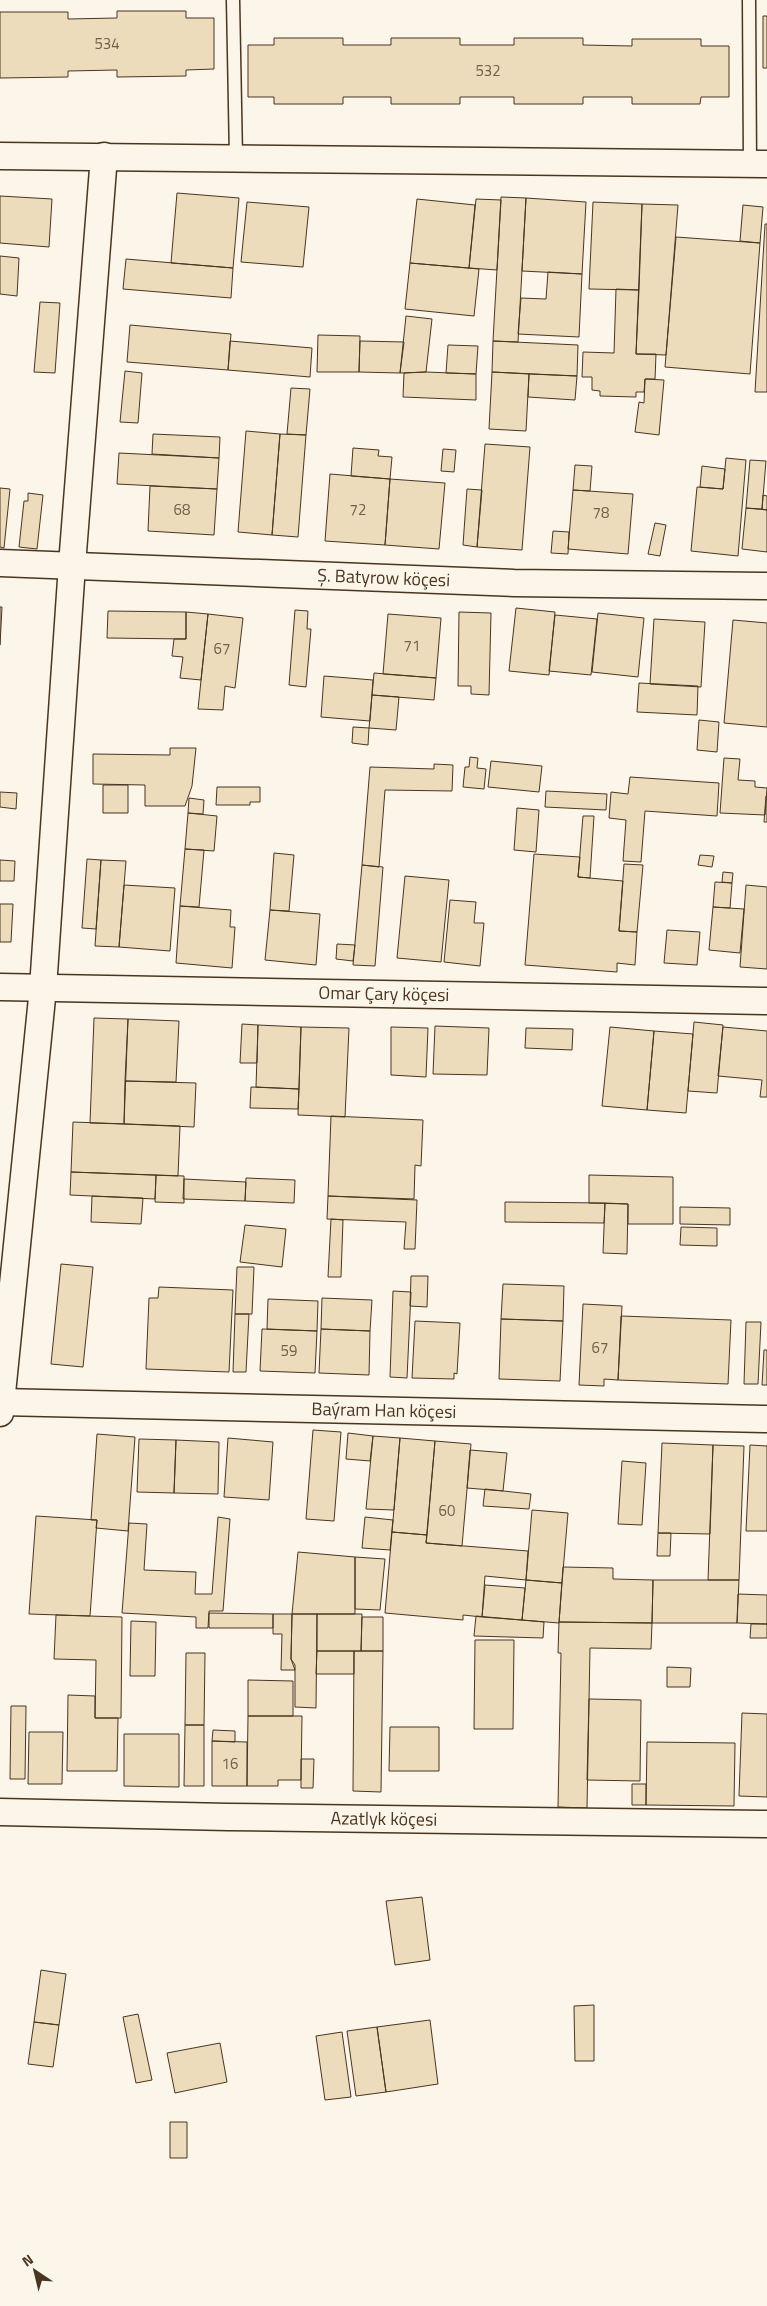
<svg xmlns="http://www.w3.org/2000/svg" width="767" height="2306" viewBox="0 0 767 2306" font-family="'Titillium Web',sans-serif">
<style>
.building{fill:#ecdcbc;stroke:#4a3520}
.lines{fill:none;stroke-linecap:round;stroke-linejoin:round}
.service-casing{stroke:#4a3520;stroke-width:15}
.minor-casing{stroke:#4a3520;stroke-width:29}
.service{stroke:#fbf6e9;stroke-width:12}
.minor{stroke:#fbf6e9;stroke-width:26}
.labels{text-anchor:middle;stroke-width:4;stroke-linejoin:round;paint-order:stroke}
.number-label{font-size:15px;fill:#725f47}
.street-label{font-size:18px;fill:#4a3520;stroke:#fbf6e9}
</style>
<rect width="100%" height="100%" fill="#fbf6e9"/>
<path class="building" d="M117,11h69v7h28v51l-28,1v6l-69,1v-7l-49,1v6l-68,1v-66h68v7l49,-1z
M763,16h4v52h-4z
M274,38h69v7h48v-7h69v7h54v-7h69v7l49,1v-7h69v7h28v51h-28l-1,7h-68v-7h-49v7h-69v-7h-54v7h-69v-7h-48v7h-69v-7h-26v-52h26z
M177,193l62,5 -6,70 -62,-5z
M0,196l52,3 -3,48 -49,-4z
M501,197l25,1 -8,144 -25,-1z
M526,198l60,4 -4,72 -60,-3z
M417,199l58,6 -6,63 -59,-5z
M476,199l25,1 -4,70 -28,-2z
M247,202l62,5 -6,60 -62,-5z
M593,202l49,2 -3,86 -50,-1z
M642,204l36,1 -12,150 -30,-1z
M743,205l20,2 -3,36 -20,-2z
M765,224h2v168h-12z
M676,237l84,6 -10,131 -85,-7z
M0,256l19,2 -2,38 -17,-2z
M126,259l107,9 -2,30 -108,-9z
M410,263l69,6 -5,47 -69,-7z
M548,272l34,2 -3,63 -61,-3 3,-36 25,1z
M616,289l23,1 -3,64h20l-1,25h-10l-1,13h-8v5l-36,-1v-5l-8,-1v-13h-10l1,-25 31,1z
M40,302l20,1 -5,70 -21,-1z
M406,316l26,3 -6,53 -26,1z
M130,325l101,9 -3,36 -101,-8z
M318,335l42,1 -1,36h-42z
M230,341l82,7 -2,29 -82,-7z
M360,341l44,1 -4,31 -41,-1z
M493,341l85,4 -1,31 -85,-4z
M448,345l30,1 -2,28 -30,-1z
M125,371l17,2 -4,50 -18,-1z
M426,372l50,2v26l-73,-3 1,-24z
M492,372l37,2 -3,57 -37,-2z
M529,374l48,2 -2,24 -47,-3z
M645,379l19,1 -5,55 -24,-3 4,-30 5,1z
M291,388l19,1 -4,46 -19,-1z
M246,431l34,3 -8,101 -34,-3z
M153,434l67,3 -1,21 -67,-4z
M280,434l26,1 -8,102 -26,-2z
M485,444l45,3 -8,103 -45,-3z
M353,448l26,2 -1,6 14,1 -2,22 -39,-3z
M443,449l13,1 -2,22 -13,-1z
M119,453l100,5 -2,31 -100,-5z
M726,458l20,2 -8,96 -47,-5 6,-64 26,2z
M750,460l16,1 -4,48 -16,-1z
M575,465l17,1 -2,25 -17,-1z
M702,466l23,3 -2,20 -23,-2z
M330,474l60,5 -5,66 -60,-4z
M390,479l55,4 -6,66 -54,-4z
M150,486l67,3 -3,46 -66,-4z
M0,488l10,1 -6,59 -4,-1z
M467,489l15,1 -5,57 -14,-2z
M573,490l60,4 -5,60 -60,-5z
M28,493l15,2 -6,54 -18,-2 5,-46h4z
M763,495l4,1v14l-5,-1z
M746,508l21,2v42l-25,-3z
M655,523l11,2 -6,31 -12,-2z
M553,531l16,1 -1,22 -17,-1z
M0,607h2l-2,38z
M516,608l39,4 -6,63 -40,-4z
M295,610l13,1 -1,18h4l-5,58 -17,-2z
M108,611l78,1v27l-79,-1z
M186,612l22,2 -7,66 -21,-2 3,-21 -11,-1 2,-17h12z
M459,612l32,1 -2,82 -18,-1v-8h-13z
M598,613l46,5 -6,59 -46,-5z
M208,614l35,4 -8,70 -10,-2 -2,24 -25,-1z
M388,614l53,4 -5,60 -53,-4z
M555,615l42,4 -6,56 -42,-4z
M654,619l51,3 -4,65 -51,-3z
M733,620l34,3v104l-43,-4z
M374,673l62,5 -2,22 -62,-5z
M324,676l49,4 -3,41 -49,-4z
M639,683l59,3 -1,29 -60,-3z
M372,695l27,2 -3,33 -27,-2z
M699,720l20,2 -2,30 -20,-2z
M353,727l16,1 -1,17 -16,-2z
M170,748h26l-4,38 -7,20h-40v-21l-52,-1v-30l77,1z
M470,757l8,1 -1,10 9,1 -2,20 -21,-2 2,-20h4z
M724,758l16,1 -2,21 17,1v6l12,1 -2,27 -45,-2z
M491,761l51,5 -3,26 -51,-5z
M434,764l19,1 -1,26 -67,-1 -6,77 -17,-2 8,-98 64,2z
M630,777l89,6 -2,33 -72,-5 -4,51 -18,-1 3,-41 -17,-2 2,-26 17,2z
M103,785h25v28h-25z
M217,787h43v15h-10v3h-34z
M546,791l61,3 -1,16 -61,-3z
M0,792l17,1 -1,16 -16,-2z
M766,796h1v26h-3z
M189,798l15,2 -1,14 -15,-1z
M517,808l22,2 -3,42 -22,-2z
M188,813l29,3 -3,35 -29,-2z
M583,816h11l-4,62 -12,-1z
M185,849l19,1 -5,57 -19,-1z
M274,853l20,2 -5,56 -19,-1z
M534,854l46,3 -2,20 45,4 -4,50 18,1 -2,33 -18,-2v9l-92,-7z
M700,855l14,1 -2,11 -14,-2z
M87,859l14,1 -5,69 -14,-1z
M0,860l15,1 -1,20h-14z
M101,860l25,1 -7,86 -24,-1z
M624,864l19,1 -6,67 -18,-1z
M362,865l21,2 -8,99 -22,-1z
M723,872l10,1 -1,10 -10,-1z
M405,876l44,4 -8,82 -44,-4z
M715,882l17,1 -2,25 -17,-1z
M124,885l51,3 -5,63 -51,-4z
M746,885l21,2v82l-27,-2z
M450,900l26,2 -2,21h10l-4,43 -36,-4z
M0,904h13l-2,38h-11z
M180,906l51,4 -1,17h5l-3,41 -56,-5z
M713,907l31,2 -4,44 -31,-3z
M270,910l50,4 -4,51 -51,-5z
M667,930l33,2 -3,33 -33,-2z
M337,944l18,1 -2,16 -17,-2z
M94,1018l34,1 -4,105 -34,-1z
M128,1019l51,2 -3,61 -51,-1z
M694,1022l29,3 -6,68 -29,-2z
M242,1024l16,1 -1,38h-17z
M258,1025l43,2 -2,62 -43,-2z
M435,1026l54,2 -2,47 -54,-1z
M301,1027l48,1 -4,89 -47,-2z
M391,1027l37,1 -2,49 -35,-2z
M610,1027l44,4 -7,79 -45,-4z
M723,1027l44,4v66h-7l2,-17 -44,-4z
M526,1028l47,1 -1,21 -47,-2z
M654,1031l39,3 -7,79 -39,-3z
M125,1081l71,2 -2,44 -70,-3z
M251,1087l48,2 -1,20 -48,-1z
M331,1116l92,4 -2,46 -6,-1 -1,34 -86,-3z
M73,1122l107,4 -2,50 -107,-4z
M71,1172l85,3 -1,24 -85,-4z
M156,1175l28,1v27l-29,-1z
M589,1175l84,2v47h-45v-20l-39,-1z
M246,1178l49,2 -1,23 -49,-2z
M184,1179l62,3 -1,19 -62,-2z
M92,1196l51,2 -2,26 -50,-2z
M328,1196l89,4 -2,49h-11l2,-27 -79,-3z
M505,1202l100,1 -1,20 -99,-1z
M605,1203l23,1 -1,50 -24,-1z
M680,1207l50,1v17l-50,-1z
M331,1219l12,1 -2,57h-13z
M245,1225l41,4 -4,38 -42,-5z
M681,1227l36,1v18l-37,-1z
M61,1264l32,3 -10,100 -32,-3z
M237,1267h17l-2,47h-17z
M411,1276h17l-1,31 -17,-1z
M503,1284l61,2 -1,35 -62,-2z
M159,1287l74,3 -4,82 -83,-3 3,-71h9z
M393,1291l18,1 -4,86 -17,-1z
M322,1298l50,2 -2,31 -49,-2z
M268,1299l50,2 -1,30 -50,-2z
M583,1304l39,2 -4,74 -14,-1v7l-25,-1z
M235,1314h14l-3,58h-13z
M621,1316l110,4 -3,64 -110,-4z
M501,1319l62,2 -3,60 -61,-2z
M415,1321l45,2 -3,51 -3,-1v6l-42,-1z
M746,1322h15l-3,62h-14z
M262,1329l55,2 -2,42 -55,-2z
M321,1329l49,2 -1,44 -50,-2z
M764,1350h3v35h-5z
M313,1430l28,2 -7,89 -28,-2z
M348,1433l25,3 -3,25 -24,-2z
M97,1434l38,3 -7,94 -32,-3 1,-8h-6z
M373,1436l27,2 -6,72 -28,-1z
M228,1438l45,4 -4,58 -45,-3z
M400,1438l35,3 -8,94 -35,-3z
M139,1439l37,1 -2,53 -37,-1z
M176,1440l43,2 -1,52 -44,-1z
M435,1441l36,3 -9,102 -36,-3z
M662,1443l51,2 -3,89 -52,-1z
M713,1445l31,1 -5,134h-31z
M750,1445l17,1v85h-21z
M470,1450l37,3 -4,38 -36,-3z
M622,1461l24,2 -4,62 -24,-1z
M485,1489l46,5 -2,15 -46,-3z
M532,1510l36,3 -6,70 -36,-3z
M36,1516l61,4 -7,96 -61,-2z
M218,1517l12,2 -7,92h-14l-1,17h-12v-11l-74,-4 7,-90 18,1 -3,46 52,2 -1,22h17z
M365,1517l28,3 -3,30 -28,-2z
M392,1532l35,3 -1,8 102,8 -2,29 -41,-4 -3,41 -19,-2v5l-78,-7z
M658,1533h13l-1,23h-13z
M298,1552l57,5v57h-63z
M355,1557l30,2 -5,51 -25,-1z
M563,1567l50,1v11l40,1 -1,43 -93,-1z
M526,1580l36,3 -3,40 -37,-3z
M653,1580h86l-2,43h-85z
M485,1585l40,3 -3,32 -40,-3z
M738,1594l29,1v29l-30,-1z
M209,1613l64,1v14h-64z
M273,1614h19l-1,45 4,11h-14l1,-36h-9z
M292,1614h25l-1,94 -21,-1v-42l-4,-6z
M317,1614h45l-1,37h-44z
M56,1615l66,2 -1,101h-26l1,-58 -42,-1z
M476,1616l68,6 -1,16 -69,-2z
M362,1617h21v34h-22z
M131,1621l25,1 -1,54h-25z
M559,1622l93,1 -1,26 -61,-1 -3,160 -29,-1 3,-154h-3z
M751,1624h16v14h-17z
M475,1640h39l-1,89h-39z
M317,1651h37v23h-38z
M354,1651h29l-2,141 -28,-1z
M186,1653h19l-1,72h-19z
M667,1667l24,1 -1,19h-23z
M248,1680l45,1v35h-45z
M68,1695l27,1v22h23l-1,53h-50z
M589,1699l52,1 -1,81 -53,-1z
M11,1706h15l-1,73h-15z
M742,1713l25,1v83l-28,-1z
M248,1716h54l-1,64h-23v6h-31z
M185,1725h19v61h-20z
M390,1727h49v44h-50z
M213,1730l22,1v11l-23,-1z
M29,1732h34l-1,52h-34z
M124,1734h55v53l-55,-1z
M212,1741l35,1v44h-35z
M647,1742l88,1 -1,63 -88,-1z
M301,1759h13l-1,29h-12z
M632,1784h14v21h-14z
M422,1897l8,63 -35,5 -9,-64z
M41,1970l25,4 -7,51 -25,-3z
M594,2005v56h-19l-1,-55z
M138,2014l14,66 -16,3 -13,-66z
M430,2020l8,64 -52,8 -9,-65z
M34,2022l25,3 -6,42 -25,-3z
M377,2027l9,65 -30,4 -9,-65z
M342,2032l9,65 -26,3 -9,-64z
M220,2043l7,39 -52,11 -8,-40z
M170,2122h17v36h-17z"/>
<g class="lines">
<g class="service-casing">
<path id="service" d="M233,0l3,158
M749,0l1,163"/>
</g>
<g class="minor-casing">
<g id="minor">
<path d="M0,156l767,8"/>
<path id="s1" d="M0,563l514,20 253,3"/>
<path id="s2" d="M0,987l767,14"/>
<path id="s3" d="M0,1402l767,17"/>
<path d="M0,1413l43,-425 29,-423 32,-409"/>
<path id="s4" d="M0,1812l228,5 539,7"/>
</g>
</g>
<use href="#service" class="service"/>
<use href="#minor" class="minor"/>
</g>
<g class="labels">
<g class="number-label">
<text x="107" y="49">534</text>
<text x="488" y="76">532</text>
<text x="182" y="515">68</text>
<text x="358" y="515">72</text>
<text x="601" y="518">78</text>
<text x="412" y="651">71</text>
<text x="222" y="654">67</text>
<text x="600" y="1353">67</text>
<text x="289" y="1356">59</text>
<text x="447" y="1516">60</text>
<text x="230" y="1769">16</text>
</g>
<g class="street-label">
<text dy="6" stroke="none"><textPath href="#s1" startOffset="384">Ş. Batyrow köçesi</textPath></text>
<text dy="6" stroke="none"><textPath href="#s2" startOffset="384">Omar Çary köçesi</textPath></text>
<text dy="6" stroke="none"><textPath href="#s3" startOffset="384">Baýram Han köçesi</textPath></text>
<text dy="6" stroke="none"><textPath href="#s4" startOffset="384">Azatlyk köçesi</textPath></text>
</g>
</g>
<g transform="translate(35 2271) rotate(325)" stroke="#fbf6e9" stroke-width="4" paint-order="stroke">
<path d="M0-4L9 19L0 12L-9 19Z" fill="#4a3520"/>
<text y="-8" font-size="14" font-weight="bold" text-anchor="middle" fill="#4a3520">N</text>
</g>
</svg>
